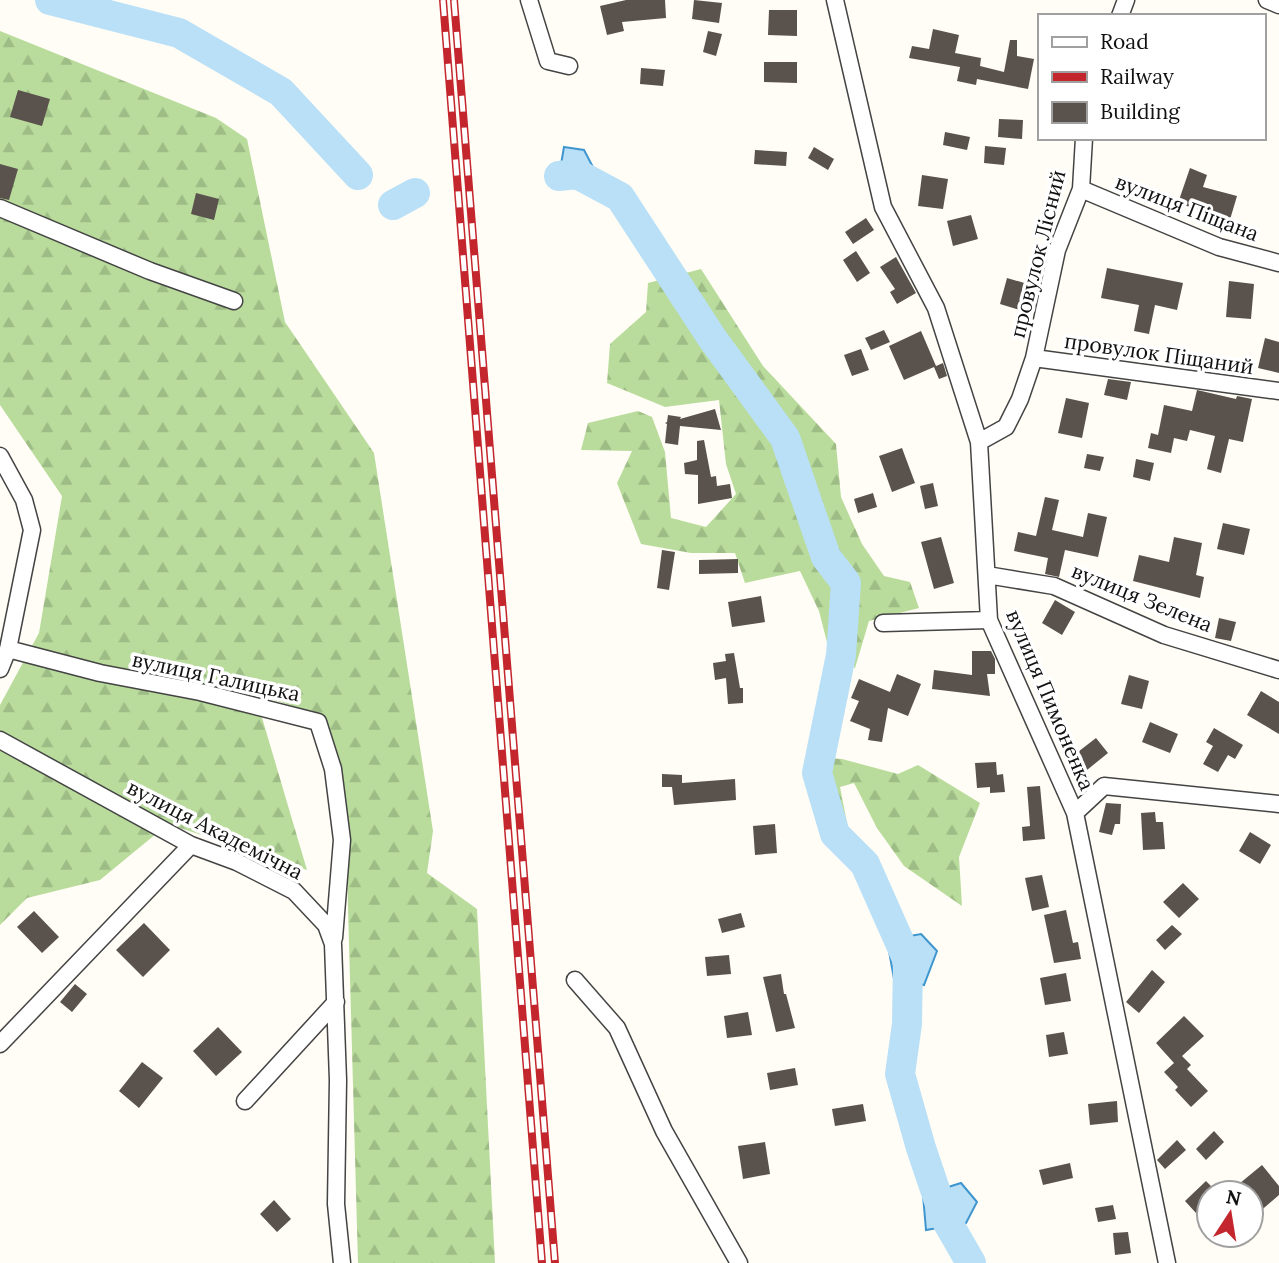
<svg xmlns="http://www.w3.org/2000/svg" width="1279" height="1263" viewBox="0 0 1279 1263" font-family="Lora,serif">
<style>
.forest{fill:url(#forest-firs)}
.water{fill:#b9e0f7;stroke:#3f96cf;stroke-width:2}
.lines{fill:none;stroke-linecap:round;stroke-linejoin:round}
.river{stroke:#b9e0f7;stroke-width:30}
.building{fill:#5a524d}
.street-casing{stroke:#444;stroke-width:19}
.street{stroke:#fff;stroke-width:16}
.rail-casing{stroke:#c4262e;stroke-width:8}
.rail{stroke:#fff;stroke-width:5;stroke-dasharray:16;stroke-linecap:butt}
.labels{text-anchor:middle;stroke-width:7;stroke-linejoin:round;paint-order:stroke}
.street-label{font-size:21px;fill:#111;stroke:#fff}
</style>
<defs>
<pattern id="forest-firs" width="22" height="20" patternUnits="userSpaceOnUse" patternTransform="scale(1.75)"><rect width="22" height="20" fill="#b9dc9c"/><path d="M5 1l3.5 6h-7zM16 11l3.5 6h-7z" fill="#9ebc85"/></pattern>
</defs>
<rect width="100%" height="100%" fill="#fffdf5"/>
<path class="forest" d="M0,31l216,87 31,21 38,183 89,131 59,378 -6,42 50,36 18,354h-137l-13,-462 -21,-85 -69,-22 52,176 -139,-46 -68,56 -73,18 -27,27v-220l39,-72 23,-137 -62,-91z
M701,269l62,97 73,78 5,53 21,47 22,32 26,6 9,26 -50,13 -14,47 -25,-14 -11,-43 -19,-40 -55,12 -10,-30h-44l-50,-9 -24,-61 15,-32 -51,-1 7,-27 50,-12 14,6 13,35 6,66 35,9 30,-33 -10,-30 -7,-64 -54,7 -58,-24 3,-39 36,-32 2,-29z
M808,757l34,2 56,15 20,-9 62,38 -21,54 3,49 -58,-40 -27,-38 -23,-45 -14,4 10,51 -29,-13z"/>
<path class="water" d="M564,147l20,3 11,21 13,5 -1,14h-17l-31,-14z
M921,934l16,17 -13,34 -30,-6 -7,-39z
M961,1183l16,19 -11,21 -40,7 -3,-35z"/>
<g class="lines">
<path class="river" d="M50,0l129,33 102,59 77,83
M559,176l18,-2 43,23 92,141 73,100 41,119 20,26 -5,72 -24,118 18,61 30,30 43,97 -1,63 -7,50 21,74 23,68 27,47
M393,205l22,-12"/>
</g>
<path class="building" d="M626,0h39l1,18 -44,4 2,9 -17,4 -7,-29z
M694,0l28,3 -3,20 -27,-4z
M769,10h28v26l-29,-1z
M933,29l26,6 -4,18 26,5 -1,8 24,6 6,-32h7v16l17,3 -6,30 -51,-10 -1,6 -19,-4 3,-14 -51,-9 3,-12 17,3z
M708,31l14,3 -6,22 -13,-4z
M764,62h33v21l-33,-1z
M641,68l24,2 -2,16 -23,-2z
M18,90l32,9 -8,27 -32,-9z
M999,119l24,1 -1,19 -24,-2z
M945,132l25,5 -3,13 -24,-5z
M985,146l21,2 -2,17 -20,-2z
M814,147l20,12 -6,11 -20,-12z
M755,150l32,2 -1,14 -32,-2z
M0,164l18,5 -9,31 -9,-2z
M1190,168l17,7 -4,12 34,9 -8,27 -17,-5 1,-3 -35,-12z
M922,175l26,4 -5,30 -25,-3z
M196,193l23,6 -5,21 -23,-6z
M971,215l7,24 -25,7 -6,-25z
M866,218l8,12 -21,14 -8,-12z
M856,251l14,22 -13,9 -14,-22z
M896,257l20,36 -19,11 -7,-12 5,-3 -15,-22z
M1107,268l76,15 -6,27 -22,-5 -6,29 -15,-3 5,-26 -38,-7z
M1007,278l31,9 -8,26 -30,-9z
M1229,281l25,3 -3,35 -25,-2z
M884,330l6,12 -19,8 -6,-12z
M921,331l15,35 7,-3 4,13 -8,3 -5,-12 -30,13 -15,-34z
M1265,338l14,4v31l-21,-5z
M861,349l8,21 -17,6 -8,-21z
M1108,379l23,3 -4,18 -23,-5z
M1197,390l39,9 1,-3 15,3 -9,43 -14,-3 -8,34 -14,-4 8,-33 -25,-6 -3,11 -13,-3 -3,15 -23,-5 3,-15 7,2 6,-30 28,6z
M1066,398l23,5 -7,35 -24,-5z
M715,409l6,21 -41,-4 -2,19 -13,-2 2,-19 -2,-1 2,-1 1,-7 13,2 -1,2z
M704,440l7,37 5,-1 1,10 13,-2 2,14 -34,6v-29l-13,-1 -1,-11 13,-3v-19z
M902,448l13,35 -23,9 -13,-36z
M1087,454l17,3 -4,14 -16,-3z
M1136,459l18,4 -4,18 -17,-4z
M933,483l5,23 -13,3 -5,-23z
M873,493l4,14 -19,6 -4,-14z
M1045,497l14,3 -7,30 31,7 5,-24 19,4 -9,40 -33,-7 -6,27 -14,-3 3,-16 -34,-7 4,-19 18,4z
M1223,523l27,6 -6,26 -27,-6z
M941,537l13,46 -20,6 -13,-47z
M1174,537l28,6 -6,32 8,2 -4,21 -67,-17 6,-26 30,7z
M662,550l13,2 -6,38 -12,-2z
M738,559v14l-39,1v-14z
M761,596l4,26 -33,5 -4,-25z
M1055,600l20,12 -13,23 -20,-12z
M1219,618l17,4 -5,19 -16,-3z
M972,651h19l4,8v15h-8l3,22 -58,-7 2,-19 38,5z
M734,653l6,35h3v15l-15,1 -2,-26 -11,2 -2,-17 13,-2 -1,-7z
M897,674l24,10 -13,32 -20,-8 -6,34 -14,-2 2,-11 -20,-8 9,-20 -8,-3 8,-19 31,13z
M1129,675l20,6 -7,28 -21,-5z
M1261,691l18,11v32l-32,-19z
M1150,722l28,12 -8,19 -28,-11z
M1214,728l29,17 -8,14 -7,-4 -10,17 -15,-8 10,-18 -7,-4z
M1096,738l12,15 -21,17 -13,-15z
M996,762l1,13 6,-1 2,18 -15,1v-6l-13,1 -2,-25z
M662,774l20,1v8l53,-4 1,21 -62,5 -2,-18h-10z
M1040,786l5,53 -22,2 -1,-14 8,-1 -3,-39z
M1106,803l15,1 -1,20h-5l-3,11 -13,-3z
M1155,812l1,10h7l2,27 -22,1 -2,-37z
M775,824l2,29 -22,2 -2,-29z
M1250,832l21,13 -11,19 -21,-13z
M1042,875l7,32 -17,4 -7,-33z
M1183,883l16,16 -20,19 -16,-16z
M1066,910l7,33 5,-1 3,17 -27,4 -10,-48z
M34,911l25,26 -17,16 -25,-26z
M741,913l4,14 -23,6 -4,-14z
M144,923l26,27 -27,27 -27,-27z
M1172,925l10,9 -17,16 -9,-10z
M729,955l2,19 -24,2 -2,-19z
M1152,970l13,12 -26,31 -13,-11z
M1066,973l5,28 -26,4 -5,-27z
M781,974l3,20h2l9,34 -19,4 -13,-55z
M75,984l12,10 -15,18 -12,-10z
M748,1012l4,23 -25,3 -3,-22z
M1184,1016l20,20 -22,20 9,9 -4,4 21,22 -17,16 -16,-17 3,-3 -14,-15 10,-9 -18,-20z
M218,1027l24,25 -26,24 -23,-25z
M1064,1032l4,22 -19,3 -3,-22z
M142,1062l21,16 -24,30 -20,-17z
M795,1068l3,17 -28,5 -3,-17z
M1117,1101l1,21 -28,3 -2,-21z
M863,1104l3,17 -31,5 -3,-17z
M1214,1131l10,11 -18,18 -10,-11z
M1177,1140l9,10 -21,19 -8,-9z
M765,1142l5,32 -27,5 -5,-33z
M1070,1163l3,15 -30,7 -4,-15z
M1262,1165l17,21v9l-21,18 -7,-9v-11h-23z
M1206,1181l11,11 -8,1v7l-13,13 -11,-12z
M274,1200l17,19 -14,13 -17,-18z
M1113,1205l3,14 -18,3 -3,-14z
M1128,1232l3,21 -16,2 -2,-22z"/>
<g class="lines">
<g class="street-casing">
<path id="street" d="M529,0l19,61 21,5
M835,0l48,207 53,101 43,134 10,178 86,193 92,450
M1267,0l12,5
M1120,16l6,-16
M1081,189l138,58 60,16
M0,208l150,63 84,30
M1034,358l245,33
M979,442l27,-15 14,-28 14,-41 23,-108 24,-61 3,-51
M0,456l24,44 8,30 -24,119
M987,575l67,11 110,49 115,35
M883,623l106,-3
M0,669l8,-20 92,24 100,19 118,30 15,47 9,71 -8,98
M0,740l191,105 46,17 57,29 32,34 7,19 5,136 -2,124 6,59
M1075,813l29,-27 175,18
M575,980l42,48 47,103 75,132
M0,1044l191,-199
M245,1101l91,-99"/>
</g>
<use href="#street" class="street"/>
<g class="rail-casing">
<path id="rail" d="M443,0l99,1263
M454,0l101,1263"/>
</g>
<use href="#rail" class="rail"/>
</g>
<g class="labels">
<g class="street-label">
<text transform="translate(1187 208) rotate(21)" y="7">вулиця Піщана</text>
<text transform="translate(1038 254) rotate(-76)" y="7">провулок Лісний</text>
<text transform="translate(1159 354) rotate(8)" y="7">провулок Піщаний</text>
<text transform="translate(1142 598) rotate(22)" y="7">вулиця Зелена</text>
<text transform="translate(216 677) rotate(12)" y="7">вулиця Галицька</text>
<text transform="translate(1050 700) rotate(67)" y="7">вулиця Пимоненка</text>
<text transform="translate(215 830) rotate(27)" y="7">вулиця Академічна</text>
</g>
</g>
<rect x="1038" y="14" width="228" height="126" fill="#ffffff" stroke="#a0a0a0" stroke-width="2"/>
<rect x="1052" y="37" width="35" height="10" fill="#ffffff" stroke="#a0a0a0" stroke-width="2"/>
<text x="1100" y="49" font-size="21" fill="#111111">Road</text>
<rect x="1052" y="72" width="35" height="10" fill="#c4262e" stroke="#a0a0a0" stroke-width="2"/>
<text x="1100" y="84" font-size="21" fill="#111111">Railway</text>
<rect x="1052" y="102" width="35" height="21" fill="#5a524d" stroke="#a0a0a0" stroke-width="2"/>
<text x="1100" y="119" font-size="21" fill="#111111">Building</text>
<g transform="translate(1230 1214) rotate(12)"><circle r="33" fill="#ffffff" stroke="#a0a0a0" stroke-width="2"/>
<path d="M0-5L12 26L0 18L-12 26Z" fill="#c4262e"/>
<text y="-10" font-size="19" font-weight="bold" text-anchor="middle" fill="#111111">N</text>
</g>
</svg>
